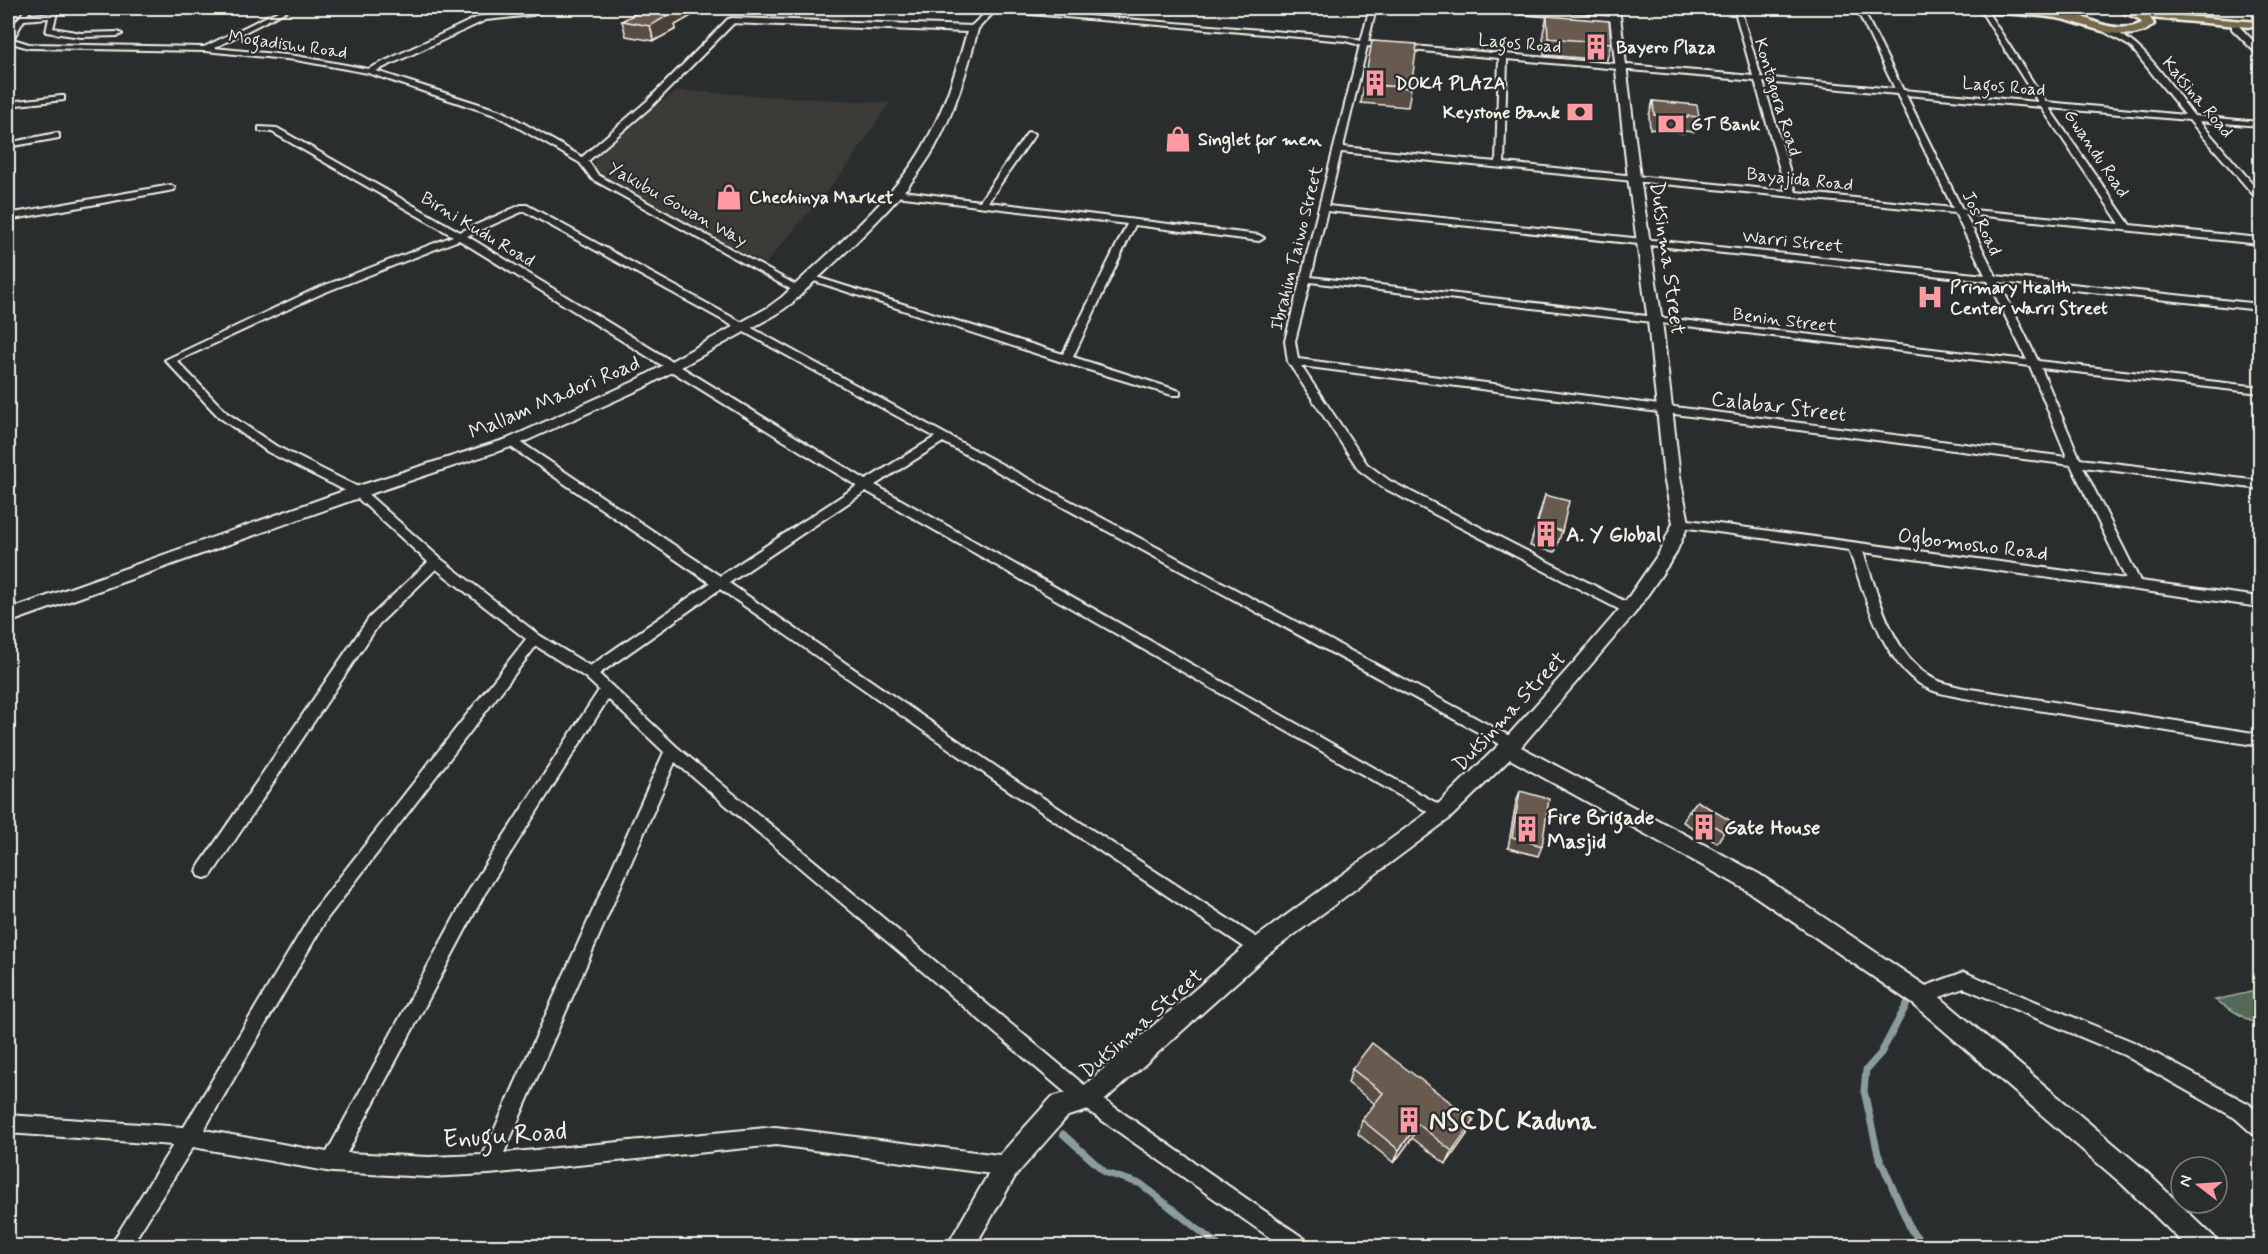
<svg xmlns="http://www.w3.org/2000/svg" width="2268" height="1254" viewBox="0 0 2268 1254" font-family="Mynerve,sans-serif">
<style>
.built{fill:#3d3a38}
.green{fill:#526b59;stroke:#a3aea0;stroke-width:1.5}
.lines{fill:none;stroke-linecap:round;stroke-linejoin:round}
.stream{stroke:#8c9c9c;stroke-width:7}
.street-casing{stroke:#f4f1e8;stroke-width:4}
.secondary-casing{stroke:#f4f1e8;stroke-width:4}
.primary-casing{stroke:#f4f1e8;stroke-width:5}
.street{fill:#2a2d2e;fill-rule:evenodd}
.secondary{fill:#2a2d2e;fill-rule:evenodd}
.primary{fill:#756b4b;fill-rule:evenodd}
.wall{fill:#594d44;stroke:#f4f1e8;stroke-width:1.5}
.shaded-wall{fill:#493f37;stroke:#f4f1e8;stroke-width:1.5}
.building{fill:#685a4f;stroke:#f4f1e8;stroke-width:1.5}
.labels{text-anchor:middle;stroke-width:4.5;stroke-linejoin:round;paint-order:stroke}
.far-street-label{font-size:18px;fill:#f4f1e8;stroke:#2a2d2e}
.far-poi-label{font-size:18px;font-weight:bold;fill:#f4f1e8;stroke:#2a2d2e;text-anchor:start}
.street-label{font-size:21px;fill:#f4f1e8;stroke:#2a2d2e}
.poi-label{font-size:21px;font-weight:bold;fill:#f4f1e8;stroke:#2a2d2e;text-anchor:start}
.near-poi-label{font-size:26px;font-weight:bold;fill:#f4f1e8;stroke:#2a2d2e;text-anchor:start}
.near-street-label{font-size:26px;fill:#f4f1e8;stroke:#2a2d2e}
</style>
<rect width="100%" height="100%" fill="#2a2d2e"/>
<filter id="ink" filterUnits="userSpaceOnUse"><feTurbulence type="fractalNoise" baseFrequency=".0167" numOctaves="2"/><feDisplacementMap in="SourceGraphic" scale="12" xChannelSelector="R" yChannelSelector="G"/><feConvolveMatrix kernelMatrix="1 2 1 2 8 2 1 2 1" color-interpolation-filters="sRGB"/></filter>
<g filter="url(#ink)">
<path class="built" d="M744,8h110l-18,15 -101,-4z
M678,91l211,12 -39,60 -84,100 -95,-45 -76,-49 -2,-15 41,-34z"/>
<path class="green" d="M2260,990v37l-45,-27z"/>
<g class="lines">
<path class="stream" d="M1907,1004l-26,49 -15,17 -2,21 14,63 33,76 14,16
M1063,1134l43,39 35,11 78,62"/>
<g class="street-casing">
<path id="street" d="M26,8h6l-5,7 30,-2 -4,15 28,5 37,-1 4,2 -4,2 -37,1 -35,-5 3,-14 -25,2 -11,19 16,5 175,3 80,-39h8l-78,40 82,8 72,13 112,-53 71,-8 -19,7 -46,5 -110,51 128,41 78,45 65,-56 81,-82h6v4l-81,82 -65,56 10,14 205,114 -5,3 -4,-1 -202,-112 -12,-16 -82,-47 -130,-43 -72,-13 -91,-9 -176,-3 -21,-6v-9z
M991,8l355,29 15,4 9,-33h6l-8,34 385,34 -19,-68h6l21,69 134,12 -39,-81h6l41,82 135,12 -59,-94h6l61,94 139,13 -54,-68 -33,-19 4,-2c42,13 66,57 92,90l66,6v4l-61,-5 61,71v8l-3,-1 -68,-79 -140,-12 81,117 130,13v6l-295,-30 31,62 264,28v6l-261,-28 39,79 222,26v6l-219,-25 39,91 180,22v8l-177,-22 57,114 120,16v10l-397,-55c15,41 27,98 66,124 10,7 23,9 35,12l296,46v12l-296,-48c-14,-3 -32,-5 -44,-14 -39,-25 -56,-92 -71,-134l-168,-23 -6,-4 6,-4 445,60 -55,-114 -770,-99 66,98 23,17 244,125 2,3 -2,3h-10l-242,-125 -23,-17 -71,-108 -3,-21 75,-296 -15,-4 -350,-30 -19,20h-6v-4zM1367,46l132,12 -3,104 -153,-15zM1507,59l248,22 31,110 -282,-28zM1763,82l134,12 56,114 -157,-16zM1906,95l135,12 79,117 -158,-15zM1341,152l614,61 30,62 -657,-69zM1327,211l661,70 39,79 -716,-83zM1310,282l720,84 37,91 -769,-98 -3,-18z
M1473,8h23l118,9 4,2 -4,2 -138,-11z
M2232,25h6l22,23v6h-3l-25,-25z
M61,96h3v4l-56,6v-4z
M259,127l18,1 183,104 61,-27h6l420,230 570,305 2,4 -2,4 -5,2 -5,-2 -564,-306 -68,43 572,324 3,4 -3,4 -5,2 -5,-2 -571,-326 -137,92 285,196 251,164 2,5 -2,5 -6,3 -6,-3 -249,-166 -284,-198 -121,85 78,73 417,346 211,146 3,7h-26l-202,-141 -405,-343 -171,391 272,-26 231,29 7,3 3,7 -3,7 -7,3 -231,-31 -287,29 -61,3 -96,-5 -139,-25 -62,99h-21l63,-101 -165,-12v-18l176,12 130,-217 212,-271 -90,-70 -57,55 -168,252 -6,2 -6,-2 -2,-5 2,-5 170,-248 59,-56 -74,-67 -86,-43 -49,-35 -54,-57 150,-71 138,-53 -181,-104 -13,-1zM524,211l411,226 -69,43 -399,-244zM459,240l398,246 -137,90 -204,-137h-8l-2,3 2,3 202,138 -120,83 -51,-31 -98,-76 -79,-70 -86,-43 -49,-33 -50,-52 146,-68zM536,646l49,31 14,13 -127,195 -145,267 -123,-22 122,-210zM608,699l56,53 -181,403 -55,2 -81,-4 137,-258z
M1028,132l7,2 -47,68 271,33 5,3 -5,3 -124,-16 -62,132 107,34v4h-8l-110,-33 -257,-84 8,-2 250,78 64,-130 -231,-28 -4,-3 4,-3 84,11z
M56,133l3,1v4l-51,9v-4z
M171,185l4,3 -1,2 -166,30v-6z
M8,597l5,2 6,16 -7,5 -4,-2z
M1964,972l172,71 113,61 11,11v21l-7,-2 -18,-16 -111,-63 -160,-67 -43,16 -6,-2 -3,-6 3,-6z"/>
</g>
<g class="secondary-casing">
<path id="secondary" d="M1609,8h10l21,170 22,143 18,156 9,46 -14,32 -40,58 -114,134 238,127 170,114 211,178 74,71 4,9h-32l-64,-62 -209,-180 -170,-116 -233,-129 -61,60 -182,136 -171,153 -28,8 -52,59 -41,71h-28l51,-89 54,-60 28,-8 171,-148 184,-134 70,-68 70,-78 48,-56 36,-52 14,-30 -9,-46 -16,-156 -20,-143z
M731,18l242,8 5,3c-11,42 -23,82 -44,120 -33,57 -95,108 -142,154l-15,11 -134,74 -126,57 -153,51 -356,127v-13l344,-122 155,-49 126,-57 134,-74 15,-11c45,-43 111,-97 141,-150 21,-37 33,-75 44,-115l-239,-9 -2,-2z"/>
</g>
<g class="primary-casing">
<path id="primary" d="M1972,8h37l55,5 -1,-2 2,-3h11l-2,4c18,11 48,22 68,11l-3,-4 -26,-11h14l42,7 91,7v6l-110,-10 4,6c-25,25 -70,-2 -98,-6 -26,-4 -53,-4 -79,-7z"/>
</g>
<use href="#street" class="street"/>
<use href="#secondary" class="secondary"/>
<use href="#primary" class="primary"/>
</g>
<path class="wall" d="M646,8h74h-15l-30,17 1,4 -22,12 -28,-5 -4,-15z
M1547,16l64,27 -4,17 -63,-5 -1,-22z
M1364,84l47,4 -3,19 -47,-4z
M1653,101l46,16 -5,15 -10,-1 -1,2 -33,-4 -1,-14z
M1545,495l17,36 -7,21 -25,-6z
M1520,791l22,55 -4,10 -30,-8 8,-46z
M1689,811l42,10 -14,22 -34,-21z
M1352,1069l115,65 -21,30 -34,-26 -18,25 -36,-29 4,-14 13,-16 -27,-21z"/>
<path class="shaded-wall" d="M676,8h29l-30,17 1,4 -22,12 -4,-15 17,-13z
M1474,1120l-7,14 -21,30 6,-13z
M1418,1124l-6,14 -18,25 5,-13z"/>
<path class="building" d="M646,8h30l-9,5h5l-22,13 -28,-5z
M1547,16l62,5 2,22 -63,-5z
M1372,41l45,3 -6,44 -47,-4z
M1653,101l44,4 2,12 -11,-1v2l-34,-3z
M1545,495l24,6 -7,30 -25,-6z
M1520,791l29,8 -7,47 -30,-9z
M1697,801l34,20 -7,11 -35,-21z
M1372,1043l102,77 -22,31 -34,-27 -19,26 -37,-30 21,-27 -31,-24z"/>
</g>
<defs>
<g id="building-bare" transform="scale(2.07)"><path d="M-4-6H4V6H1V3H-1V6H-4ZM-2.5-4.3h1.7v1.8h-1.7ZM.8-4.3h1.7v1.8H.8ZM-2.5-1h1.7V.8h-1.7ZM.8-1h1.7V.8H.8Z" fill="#ff9aa2" stroke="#2a2d2e" stroke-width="2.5" paint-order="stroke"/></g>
<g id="bank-bare" transform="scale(2.07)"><path d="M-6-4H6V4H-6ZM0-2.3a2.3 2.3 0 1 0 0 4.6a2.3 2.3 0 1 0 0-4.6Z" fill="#ff9aa2" stroke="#2a2d2e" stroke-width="2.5" paint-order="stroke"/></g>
<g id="shop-bare" transform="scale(2.07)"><path d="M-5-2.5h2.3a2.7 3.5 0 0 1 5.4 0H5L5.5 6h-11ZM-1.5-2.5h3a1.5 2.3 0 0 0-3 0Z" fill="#ff9aa2" stroke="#2a2d2e" stroke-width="2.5" paint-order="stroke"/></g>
<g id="hospital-bare" transform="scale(2.07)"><path d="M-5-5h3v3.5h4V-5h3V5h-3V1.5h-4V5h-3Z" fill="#ff9aa2" stroke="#2a2d2e" stroke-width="2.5" paint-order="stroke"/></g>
</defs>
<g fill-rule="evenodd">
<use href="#building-bare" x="1596" y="47"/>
<use href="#building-bare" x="1375" y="83"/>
<use href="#bank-bare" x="1580" y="112"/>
<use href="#bank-bare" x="1671" y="124"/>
<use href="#shop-bare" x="1178" y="139"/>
<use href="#shop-bare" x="729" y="197"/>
<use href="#hospital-bare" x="1930" y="297"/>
<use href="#building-bare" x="1546" y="534"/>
<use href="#building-bare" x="1704" y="827"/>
<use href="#building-bare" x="1527" y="829"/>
<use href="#building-bare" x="1409" y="1120"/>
</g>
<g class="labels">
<g class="far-street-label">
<text transform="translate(1520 43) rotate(5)" y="6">Lagos Road</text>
<text transform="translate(288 44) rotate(8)" y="6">Mogadishu Road</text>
<text transform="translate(2004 86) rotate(5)" y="6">Lagos Road</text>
<text transform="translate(1778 97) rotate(73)" y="6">Kontagora Road</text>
<text transform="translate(2198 97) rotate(50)" y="6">Katsina Road</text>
<text transform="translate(2097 153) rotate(56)" y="6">Gwandu Road</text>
<text transform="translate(1800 179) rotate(6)" y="6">Bayajida Road</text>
<text transform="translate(678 204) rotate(29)" y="6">Yakubu Gowan Way</text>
<text transform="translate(1982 223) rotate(65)" y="6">Jos Road</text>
<text transform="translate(478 229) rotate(31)" y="6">Birni Kudu Road</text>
<text transform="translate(1793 241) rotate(6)" y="6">Warri Street</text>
<text transform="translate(1296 248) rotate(-76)" y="6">Ibrahim Taiwo Street</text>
<text transform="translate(1785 320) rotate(7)" y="6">Benin Street</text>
</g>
<g class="far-poi-label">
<text x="1616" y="53">Bayero Plaza</text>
<text x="1395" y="89">DOKA PLAZA</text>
<text x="1560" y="118" text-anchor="end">Keystone Bank</text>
<text x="1691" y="130">GT Bank</text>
<text x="1198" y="145">Singlet for men</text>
<text x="749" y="203">Chechinya Market</text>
<text x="1950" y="293">Primary Health<tspan x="1950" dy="21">Center Warri Street</tspan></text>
</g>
<g class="street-label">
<text transform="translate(1668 258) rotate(82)" y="7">Dutsinma Street</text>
<text transform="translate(554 397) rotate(-23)" y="7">Mallam Madori Road</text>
<text transform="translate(1779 406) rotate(7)" y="7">Calabar Street</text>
<text transform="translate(1973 544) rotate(7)" y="7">Ogbomosho Road</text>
<text transform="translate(1509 711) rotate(-47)" y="7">Dutsinma Street</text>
<text transform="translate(1141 1023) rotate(-41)" y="7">Dutsinma Street</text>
</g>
<g class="poi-label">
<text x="1566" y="541">A. Y Global</text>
<text x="1547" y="824">Fire Brigade<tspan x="1547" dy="24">Masjid</tspan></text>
<text x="1724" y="834">Gate House</text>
</g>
<g class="near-poi-label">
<text x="1429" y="1129">NSCDC Kaduna</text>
</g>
<g class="near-street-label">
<text transform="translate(505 1134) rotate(-4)" y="9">Enugu Road</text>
</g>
</g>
<rect width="2268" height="1254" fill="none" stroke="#2a2d2e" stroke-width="30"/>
<rect x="15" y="15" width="2238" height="1224" fill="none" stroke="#f4f1e8" stroke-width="2" filter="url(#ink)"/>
<g transform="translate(2199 1185) rotate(287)"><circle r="28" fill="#2a2d2e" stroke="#7b7b78" stroke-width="1.5"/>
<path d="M0-4.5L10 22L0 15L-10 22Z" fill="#ff9aa2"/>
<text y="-9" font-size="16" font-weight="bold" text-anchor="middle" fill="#f4f1e8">N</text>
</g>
</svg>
